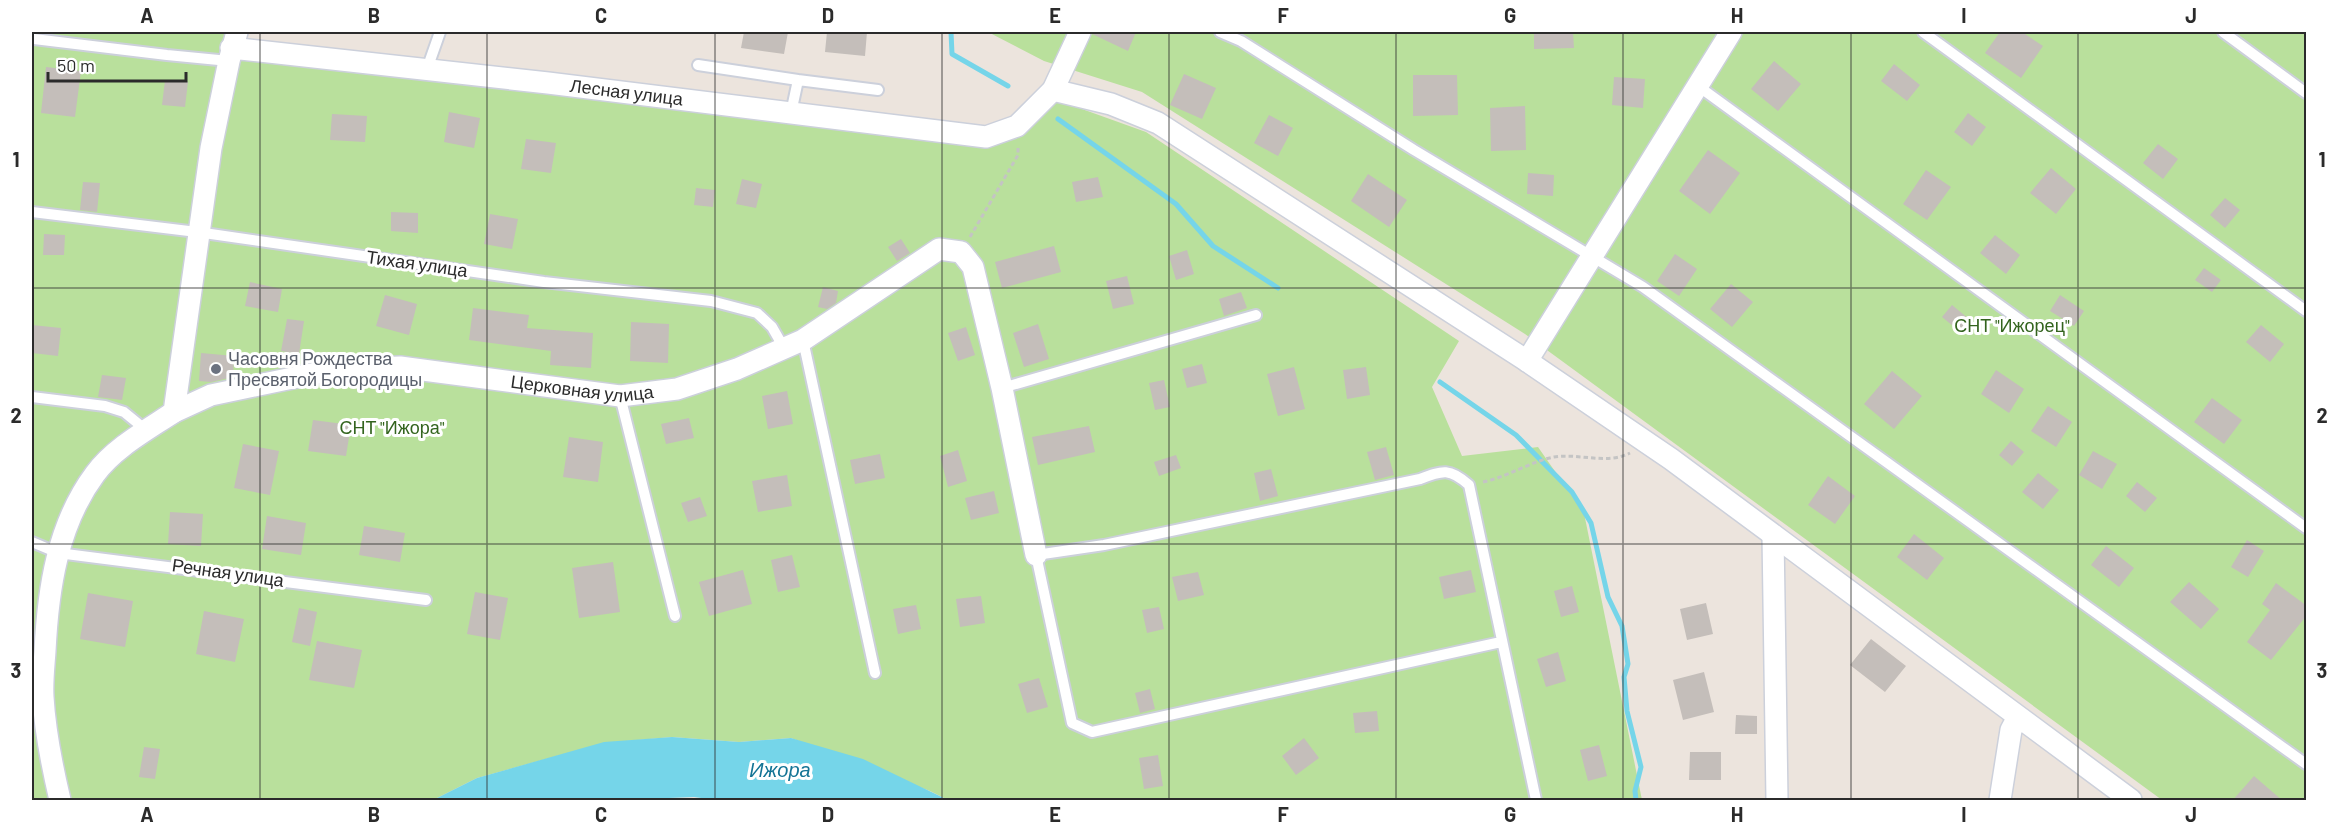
<svg xmlns="http://www.w3.org/2000/svg" width="2338" height="832" viewBox="0 0 2338 832" font-family="Barlow,sans-serif">
<style>
.green{fill:#b9e09c}
.water{fill:#75d5e9}
.lines{fill:none;stroke-linecap:round;stroke-linejoin:round}
.stream{stroke:#75d5e9;stroke-width:5}
.building{fill:#c4beba}
.lane-casing{stroke:#ccd0db;stroke-width:14}
.street-casing{stroke:#ccd0db;stroke-width:24}
.path{stroke:#c4c4c4;stroke-width:3;stroke-dasharray:4.5 3;stroke-linecap:butt}
.lane{stroke:#fff;stroke-width:10}
.street{stroke:#fff;stroke-width:21}
.grid{fill:none;stroke:#2b2b2b;stroke-width:1.5;stroke-opacity:0.55}
.worship-dot{fill:#6b7280;stroke:#fff;stroke-width:2}
.labels{text-anchor:middle;stroke-width:6;stroke-linejoin:round;paint-order:stroke}
.street-label{font-size:18px;fill:#2b2b2b;stroke:#fff}
.park-label{font-size:18px;fill:#33641e;stroke:#fff}
.worship-label{font-size:18px;fill:#5b616d;stroke:#fff;text-anchor:start}
.water-label{font-size:20px;font-style:italic;fill:#147495;stroke:#fff}
.neatline{fill:none;stroke:#2b2b2b;stroke-width:2}
.grid-label{font-size:20px;text-anchor:middle;font-weight:bold;fill:#2b2b2b}
</style>
<rect width="100%" height="100%" fill="#ece4dd"/>
<path class="green" d="M32,32h205l-5,16 754,89 67,-47 29,19 64,23 313,209 -27,46 30,69 76,-9 46,66 58,287h-694l-18,-9 -139,-53 -52,4 -67,-5 -68,6 -127,35 -44,22h-401z
M988,32h1318v768h-144l-637,-466 -383,-242 -98,-31z"/>
<path class="water" d="M672,737l67,5 52,-4 72,21 85,41h-232l-22,-3 -75,3h-186l44,-22 127,-36z"/>
<g class="lines">
<path class="stream" d="M951,32l1,22 56,32
M1058,119l118,85 37,42 65,42
M1440,382l76,53 56,57 19,31 17,74 14,29 6,38 -4,13 3,34 14,56 -6,24 1,9"/>
</g>
<path class="building" d="M744,32h44l-4,22 -43,-6z
M827,32h40l-2,24 -40,-4z
M1093,32h43l-8,19 -36,-17z
M1534,32h39l1,16 -40,1z
M2000,32h22l21,14 -22,32 -36,-25z
M1774,61l27,23 -23,27 -27,-22z
M1894,64l26,21 -13,16 -26,-20z
M46,67l35,4 -6,46 -34,-4z
M1184,74l32,14 -14,31 -32,-14z
M1413,75h44l1,40 -45,1z
M1614,77l31,2 -2,29 -31,-3z
M165,80l23,2 -3,25 -23,-2z
M1525,106l1,44 -35,1 -1,-43z
M449,112l31,6 -6,30 -30,-6z
M1968,113l18,14 -14,19 -18,-14z
M332,114l35,2 -2,26 -35,-2z
M1269,115l24,13 -15,28 -24,-13z
M526,139l30,4 -5,30 -30,-4z
M2158,144l20,15 -15,20 -20,-16z
M1708,150l32,23 -30,41 -31,-23z
M2051,168l25,21 -20,25 -26,-21z
M1926,170l25,17 -24,33 -24,-16z
M1528,173l26,2 -1,21 -26,-2z
M1368,174l39,26 -18,27 -38,-26z
M1098,177l5,20 -27,5 -4,-20z
M742,179l20,5 -6,24 -20,-4z
M83,182l17,1 -3,29 -17,-2z
M696,188l19,2 -2,17 -19,-2z
M2225,198l15,12 -15,18 -15,-13z
M391,212l27,1v20l-27,-2z
M490,214l28,5 -6,30 -28,-5z
M44,234l21,1 -1,20h-21z
M1995,235l25,20 -14,19 -26,-21z
M901,239l9,14 -13,8 -9,-14z
M1054,246l7,26 -59,16 -7,-26z
M1187,250l7,24 -18,6 -7,-24z
M1675,254l22,15 -18,27 -22,-15z
M2204,268l17,12 -9,12 -17,-12z
M1127,276l7,28 -21,5 -7,-28z
M250,282l32,7 -4,23 -33,-6z
M1731,284l22,18 -21,25 -22,-18z
M823,287l15,4 -2,12 -9,6 -9,-2z
M1241,292l6,16 -23,8 -5,-17z
M385,295l32,9 -8,31 -33,-9z
M2060,295l24,16 -10,15 -24,-15z
M1952,305l17,14 -10,12 -17,-14z
M473,308l56,7 -2,13 66,5 -2,35 -41,-3 1,-14 -82,-11z
M287,319l17,2 -5,33 -18,-3z
M631,322l38,2 -1,39 -38,-2z
M1038,324l11,35 -25,8 -11,-34z
M32,325l29,3 -3,28 -26,-3z
M2261,325l23,19 -14,18 -24,-20z
M966,327l9,28 -17,6 -10,-28z
M201,353l33,3 -1,21 -22,5 -12,-1z
M1202,364l5,19 -20,5 -5,-19z
M1294,367l11,42 -27,7 -11,-42z
M1366,367l4,28 -23,4 -4,-29z
M1996,370l28,19 -15,24 -28,-19z
M1892,371l30,25 -28,33 -30,-25z
M102,375l24,3 -4,22 -24,-3z
M1164,380l6,27 -15,3 -6,-27z
M787,391l6,33 -25,5 -6,-33z
M2212,398l30,22 -18,24 -30,-22z
M2048,406l24,16 -16,25 -25,-16z
M689,418l5,20 -28,6 -5,-20z
M313,420l38,5 -5,31 -38,-5z
M1089,426l6,26 -57,13 -6,-28z
M569,437l34,5 -5,40 -35,-5z
M2011,441l13,11 -12,14 -13,-11z
M243,444l36,7 -9,44 -36,-7z
M1386,447l8,28 -19,5 -8,-28z
M958,450l9,31 -19,6 -8,-31z
M2093,451l24,13 -15,25 -23,-14z
M880,454l5,24 -30,6 -5,-24z
M1176,455l5,13 -22,8 -5,-14z
M1271,469l7,27 -18,5 -6,-28z
M2038,473l21,17 -16,19 -21,-17z
M787,475l5,31 -34,6 -6,-31z
M1828,476l27,20 -20,28 -27,-19z
M2137,482l20,16 -12,14 -19,-16z
M994,491l5,22 -28,7 -6,-22z
M700,497l7,19 -19,6 -7,-19z
M170,512l33,2 -2,32 -33,-2z
M267,516l39,7 -5,32 -39,-6z
M364,526l41,7 -5,29 -41,-7z
M1914,534l30,24 -17,22 -30,-23z
M2247,540l17,11 -16,26 -17,-10z
M2106,546l28,22 -15,19 -28,-22z
M792,555l8,32 -22,5 -7,-32z
M613,562l7,50 -41,6 -7,-50z
M743,570l9,34 -43,12 -10,-34z
M1471,570l5,22 -32,7 -5,-22z
M1198,572l6,23 -26,6 -6,-24z
M2189,582l30,27 -18,20 -31,-27z
M2276,583l31,23v9l-36,45 -24,-18 23,-32 -8,-6z
M1572,586l7,26 -18,5 -7,-26z
M475,592l33,6 -8,42 -33,-6z
M88,593l45,8 -8,46 -45,-8z
M981,596l4,27 -25,4 -4,-28z
M1706,603l7,31 -26,6 -7,-31z
M916,605l5,24 -23,5 -5,-25z
M1159,607l5,22 -17,4 -5,-23z
M299,608l18,4 -7,34 -18,-4z
M204,611l40,8 -9,43 -39,-8z
M1871,639l35,27 -21,26 -35,-27z
M317,641l45,9 -8,38 -45,-8z
M1558,652l8,29 -20,6 -9,-28z
M1704,672l10,40 -31,8 -10,-40z
M1039,678l9,29 -21,6 -9,-29z
M1150,689l5,20 -15,4 -5,-20z
M1377,711l2,20 -24,2 -2,-20z
M1736,715l21,1v18h-22z
M1304,738l15,20 -23,17 -14,-19z
M1599,745l8,31 -19,5 -8,-31z
M144,747l16,2 -5,30 -16,-2z
M1690,752h31v28h-32z
M1158,755l5,31 -19,3 -5,-31z
M2254,776l29,25h-51z"/>
<g class="lines">
<g class="lane-casing">
<path id="lane" d="M1220,32l21,9 173,109 229,137 663,477
M1923,32l383,279
M2223,32l83,61
M34,39l133,16 62,6
M698,65l100,15 -7,33
M427,69l13,-37
M798,80l80,10
M1698,86l608,442
M32,212l165,20 347,50 167,19 46,12 15,14 12,21
M803,340l72,333
M1002,388l254,-73
M620,396l55,220
M32,397l73,9 19,6 22,18
M32,542l26,11 368,47
M1501,642l-409,90 -20,-9 -36,-168 68,-10 316,-66c23,-9 30,-11 49,6l67,315"/>
</g>
<g class="street-casing">
<g id="street">
<path id="s1" d="M231,48l317,35 438,54 31,-11 36,-36 27,-58"/>
<path d="M1053,90l58,14 47,19 369,238 144,98 460,341"/>
<path d="M1527,361l204,-329"/>
<path id="s2" d="M174,412l37,-17 120,-25 69,-3 220,29 57,-7 60,-20 66,-29 136,-91 22,3 12,15 29,121 34,167"/>
<path d="M1773,535l4,265"/>
<path d="M60,800c-8,-34 -15,-68 -17,-103 -1,-15 1,-31 2,-46 3,-61 12,-126 50,-177 19,-26 52,-44 79,-62l37,-264 18,-87 8,-29"/>
<path d="M2000,800l11,-70 7,-13"/>
</g>
</g>
<path class="path" d="M970,237l48,-82v-9
M1483,482c24,-5 49,-21 71,-25 25,-4 53,8 76,-4"/>
<use href="#lane" class="lane"/>
<use href="#street" class="street"/>
</g>
<path class="grid" d="M260,32v768M487,32v768M715,32v768M942,32v768M1169,32v768M1396,32v768M1623,32v768M1851,32v768M2078,32v768M32,288h2274M32,544h2274"/>
<circle class="worship-dot" cx="216" cy="369" r="6"/>
<g class="labels">
<g class="street-label">
<text dy="6" stroke="none"><textPath href="#s1" startOffset="398">Лесная улица</textPath></text>
<text transform="translate(417 264) rotate(8)" y="6">Тихая улица</text>
<text dy="6" stroke="none"><textPath href="#s2" startOffset="416">Церковная улица</textPath></text>
<text transform="translate(228 573) rotate(8)" y="6">Речная улица</text>
</g>
<g class="park-label">
<text x="2012" y="332">СНТ "Ижорец"</text>
<text x="392" y="434">СНТ "Ижора"</text>
</g>
<g class="worship-label">
<text x="228" y="365">Часовня Рождества<tspan x="228" dy="21">Пресвятой Богородицы</tspan></text>
</g>
<g class="water-label">
<text x="780" y="777">Ижора</text>
</g>
</g>
<rect width="2338" height="832" fill="none" stroke="#ffffff" stroke-width="66"/>
<path d="M48 72v9h138v-9" fill="none" stroke="#2b2b2b" stroke-width="3"/>
<text x="57" y="72" font-size="18" fill="#2b2b2b" stroke="#ffffff" stroke-width="4.5" paint-order="stroke">50 m</text>
<rect x="33" y="33" width="2272" height="766" class="neatline"/>
<g class="grid-label">
<text x="147" y="23">A</text>
<text x="374" y="23">B</text>
<text x="601" y="23">C</text>
<text x="828" y="23">D</text>
<text x="1055" y="23">E</text>
<text x="1283" y="23">F</text>
<text x="1510" y="23">G</text>
<text x="1737" y="23">H</text>
<text x="1964" y="23">I</text>
<text x="2191" y="23">J</text>
<text x="16" y="167">1</text>
<text x="2322" y="167">1</text>
<text x="16" y="423">2</text>
<text x="2322" y="423">2</text>
<text x="16" y="678">3</text>
<text x="2322" y="678">3</text>
<text x="147" y="822">A</text>
<text x="374" y="822">B</text>
<text x="601" y="822">C</text>
<text x="828" y="822">D</text>
<text x="1055" y="822">E</text>
<text x="1283" y="822">F</text>
<text x="1510" y="822">G</text>
<text x="1737" y="822">H</text>
<text x="1964" y="822">I</text>
<text x="2191" y="822">J</text>
</g>
</svg>
